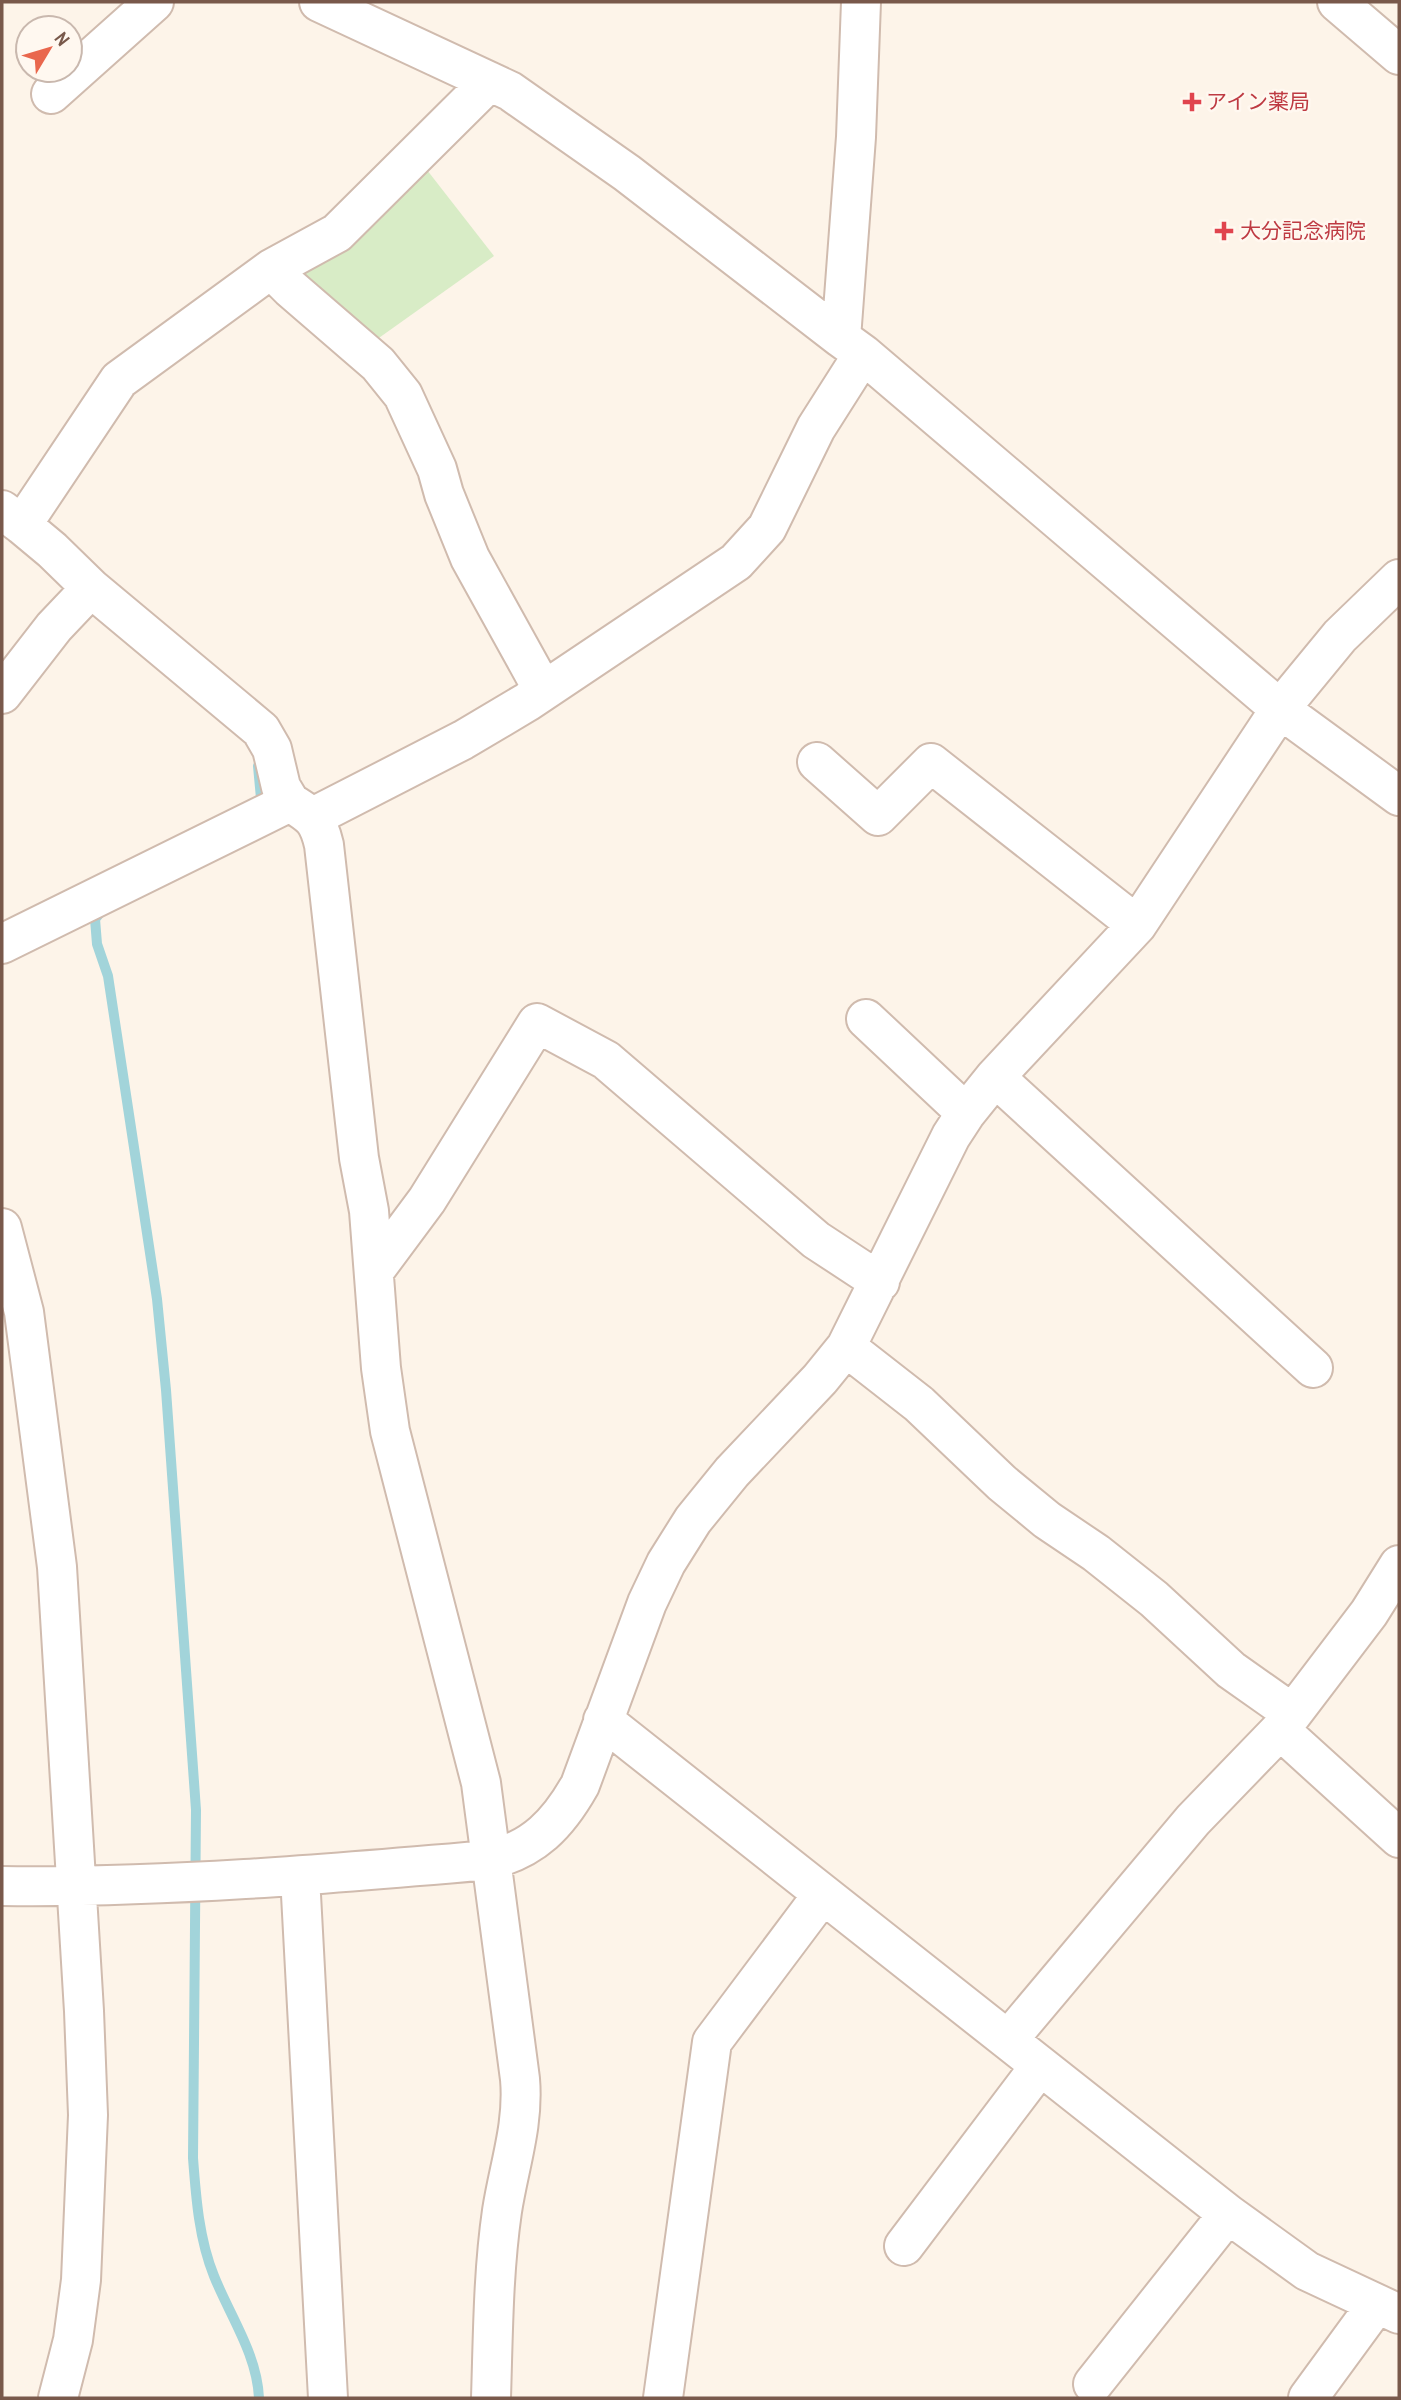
<svg xmlns="http://www.w3.org/2000/svg" width="1401" height="2400" viewBox="0 0 1401 2400" font-family="'Archivo Narrow','Noto Sans JP',sans-serif">
<style>
.green{fill:#d8ecc6}
.lines{fill:none;stroke-linecap:round;stroke-linejoin:round}
.stream{stroke:#a2d4da;stroke-width:10}
.minor-casing{stroke:#d0bbae;stroke-width:42}
.minor{stroke:#fff;stroke-width:38}
.health-dot{fill:#e0444e;stroke:#fff8f0;stroke-width:2.5}
.labels{text-anchor:middle;stroke-width:5;stroke-linejoin:round;paint-order:stroke}
.health-label{font-size:21px;fill:#be3a42;stroke:#fff8f0;text-anchor:start}
</style>
<rect width="100%" height="100%" fill="#fdf4e9"/>
<path class="green" d="M427,170l67,86 -118,84 -87,-68z"/>
<g class="lines">
<path class="stream" d="M258,766l4,43
M104,908l-9,11 2,25 11,32 49,323 9,91 30,420 -3,348c3,40 6,81 21,118 16,40 43,78 45,122"/>
<g class="minor-casing">
<path id="minor" d="M319,2l191,89 117,82 214,165
M861,2l-5,135 -15,201 22,16 417,355 119,87
M1337,2l62,53
M51,94l103,-92
M271,269l19,19 88,76 25,31 34,74 7,25 26,64 73,132
M2,510l20,15 97,-145 152,-111 66,-36 152,-151
M22,525l30,25 39,38 170,142 11,19 9,38 9,15
M2,694l52,-67 37,-39
M817,762l61,54 53,-53 206,162
M313,817l150,-77 64,-38 209,-140 31,-34 49,-100 47,-74
M2,944l288,-142c22,14 28,17 34,43l35,313 10,53 12,157 9,63 91,352 39,296c4,46 -11,87 -18,132 -9,62 -9,125 -11,187
M866,1019l100,94
M995,1077l318,291
M2,1228l22,84 33,255 27,444 4,104 -7,165 -8,60 -15,58
M375,1270l52,-70 110,-177 69,37 210,180 64,42
M846,1347l73,57 83,79 45,37 49,33 58,46 77,71 61,43
M603,1720l220,174 -111,148 -49,356
M1280,1730l119,108
M300,1876l28,522
M2,1886c163,2 325,-12 488,-26 44,-11 68,-36 90,-75l67,-182 19,-40 27,-43 39,-48 88,-93 26,-32 105,-211 15,-23 29,-36 142,-152 143,-216 60,-73 59,-57
M823,1894l405,320 79,57 92,43
M1008,2040l185,-220 87,-90 89,-117 30,-48
M904,2246l136,-180
M1093,2384l135,-170
M1308,2398l68,-93"/>
</g>
<use href="#minor" class="minor"/>
</g>
<g class="health-dot">
<path d="M1188.5 91.5h7v7h7v7h-7v7h-7v-7h-7v-7h7z"/>
<path d="M1220.5 220.5h7v7h7v7h-7v7h-7v-7h-7v-7h7z"/>
</g>
<g class="labels">
<g class="health-label">
<text x="1206" y="109">アイン薬局</text>
<text x="1240" y="238">大分記念病院</text>
</g>
</g>
<rect width="1401" height="2400" fill="none" stroke="#79594b" stroke-width="7"/>
<g transform="translate(49 49) rotate(52)"><circle r="33" fill="#fff8f0" stroke="#c9b8ae" stroke-width="2"/>
<path d="M0-5L12 26L0 18L-12 26Z" fill="#e9674d"/>
<text y="-10" font-size="19" font-weight="bold" text-anchor="middle" fill="#79594b">N</text>
</g>
</svg>
